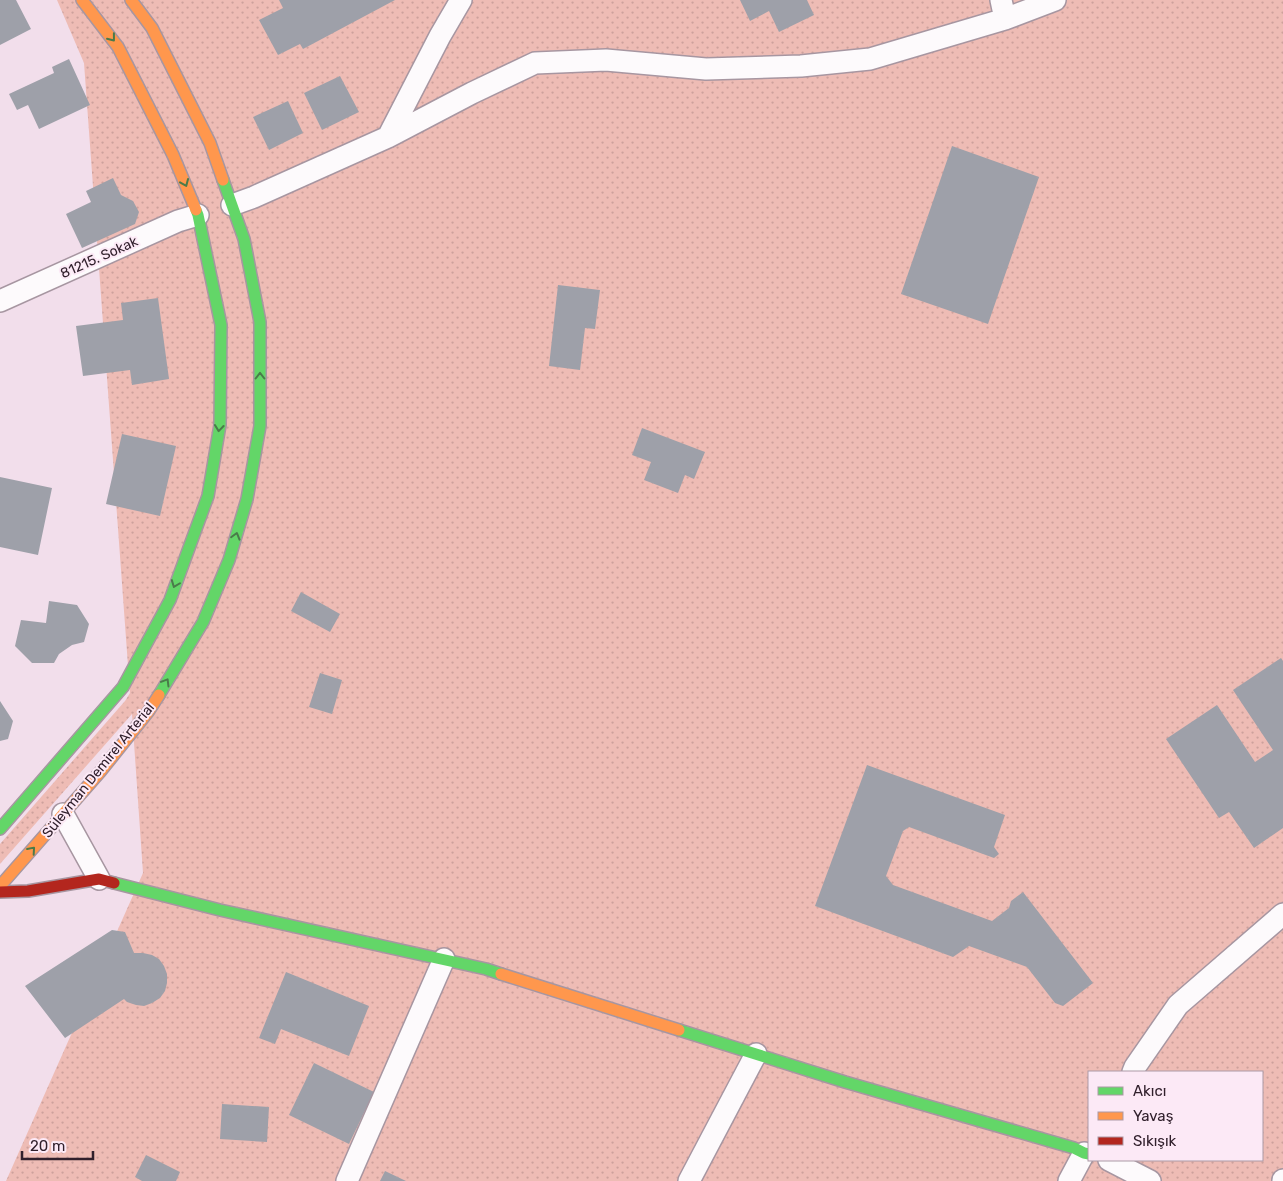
<svg xmlns="http://www.w3.org/2000/svg" width="1283" height="1181" viewBox="0 0 1283 1181" font-family="Rubik,sans-serif">
<style>
.grass{fill:url(#grass-dots);fill-rule:evenodd}
.building{fill:#9ea0a9}
.lines{fill:none;stroke-linecap:round;stroke-linejoin:round}
.street-casing{stroke:#a796a1;stroke-width:24}
.fast-casing{stroke:#a796a1;stroke-width:14}
.slow-casing{stroke:#a796a1;stroke-width:14}
.jam-casing{stroke:#a796a1;stroke-width:14}
.street{stroke:#fdfafc;stroke-width:21}
.fast{stroke:#63d668;stroke-width:11}
.slow{stroke:#ff974d;stroke-width:11}
.jam{stroke:#b3261e;stroke-width:11}
.oneway{stroke:#4a7b4a}
.labels{text-anchor:middle;stroke-width:4;stroke-linejoin:round;paint-order:stroke}
.street-label{font-size:14px;fill:#31202c;stroke:#fce9f6}
</style>
<defs>
<pattern id="grass-dots" width="8" height="8" patternUnits="userSpaceOnUse" patternTransform="scale(1.25)"><rect width="8" height="8" fill="#eebcb5"/><path d="M2 2h.1M6 6h.1" fill="none" stroke="#cda19c" stroke-width="1.8" stroke-linecap="round"/></pattern>
</defs>
<rect width="100%" height="100%" fill="#f2deeb"/>
<path class="grass" d="M57,0h1226v1181h-1277l137,-308 -11,-159 -132,150v-20l125,-143 5,-8 -46,-630zM1089,1072h173v88h-173z"/>
<path class="building" d="M0,0h16l15,29 -31,16z
M279,0h116l-92,49 -3,-5 -22,11 -19,-35 24,-12z
M740,0h67l7,15 -35,17 -10,-21 -19,10z
M69,59l21,46 -51,24 -11,-24 -11,5 -8,-16 45,-21 -2,-6z
M340,76l19,36 -37,18 -18,-37z
M288,101l15,32 -34,17 -16,-33z
M952,146l87,31 -51,147 -87,-30z
M113,178l8,17 12,6 6,11 -4,12 -53,24 -16,-34 25,-12 -5,-11z
M558,285l42,5 -5,39 -10,-1 -5,42 -31,-4z
M158,298l11,81 -37,6 -2,-15 -47,6 -7,-50 47,-6 -2,-17z
M642,428l63,24 -11,27 -9,-4 -7,18 -34,-13 7,-18 -19,-7z
M122,434l54,12 -16,70 -54,-12z
M0,477l52,11 -14,67 -38,-8z
M301,592l39,22 -10,18 -39,-21z
M49,601l28,4 12,19 -5,18 -12,3 -13,9 -5,9h-22l-17,-17 6,-26 25,3z
M1281,658l2,3v167l-29,20 -25,-36 -10,6 -53,-79 51,-34 38,57 18,-12 -40,-60z
M320,673l22,7 -10,34 -23,-7z
M0,701l13,20 -5,18 -8,2z
M867,765l138,50 -11,32 5,7 -5,4 -85,-31 -6,4 -17,45 7,9 99,36 17,-13 2,-7 12,-9 70,91 -30,23 -8,-3 -28,-36 -58,-21 -16,11 -138,-51z
M112,930l13,2 9,21h9l9,2 7,4 5,7 3,8v9l-2,8 -5,7 -8,5 -8,3 -8,-1 -9,-3 -3,-3 -59,39 -40,-52z
M286,972l83,34 -20,50 -68,-27 -6,15 -16,-6z
M314,1063l60,29 -25,52 -60,-29z
M222,1104l47,3 -2,35 -47,-3z
M146,1155l34,17 -4,9h-34l-7,-4z
M385,1171l21,10h-26z"/>
<g class="lines">
<g class="street-casing">
<path id="street" d="M1001,0l4,19
M388,137l52,-101 21,-36
M232,205l22,-8 134,-60 84,-44 63,-30 71,-3 100,9 95,-3 69,-7 135,-40 50,-19
M0,301l178,-80 20,-6
M63,814l36,65
M1133,1072l2,-5 43,-62 105,-91
M1109,1160l41,21
M347,1181l97,-222
M689,1181l67,-127
M1069,1181l15,-28
M1283,1181v-1"/>
</g>
<g class="fast-casing">
<path id="fast" d="M159,695l44,-73 26,-62 18,-61 13,-73v-104l-16,-83 -21,-59
M0,829l123,-142 47,-87 38,-104 12,-71 1,-100 -23,-110 -2,-5
M114,883l106,27 266,59 15,5
M679,1030l166,52 229,66 10,5 5,1"/>
</g>
<g class="slow-casing">
<path id="slow" d="M82,0l36,47 55,108 23,55
M131,0l21,28 58,115 13,37
M0,886l100,-114 48,-60 11,-17
M501,974l178,56"/>
</g>
<g class="jam-casing">
<path id="jam" d="M0,892l28,-1 71,-12 15,4"/>
</g>
<use href="#street" class="street"/>
<use href="#fast" class="fast"/>
<use href="#slow" class="slow"/>
<use href="#jam" class="jam"/>
</g>
<defs><path id="oneway-chevron" d="M-2-3.5L2.5 0L-2 3.5" fill="none" stroke-width="1.6" stroke-linecap="round" stroke-linejoin="round" transform="scale(1.25)"/></defs>
<g class="oneway">
<use href="#oneway-chevron" transform="translate(112 38) rotate(52)"/>
<use href="#oneway-chevron" transform="translate(185 183) rotate(67)"/>
<use href="#oneway-chevron" transform="translate(260 376) rotate(-90)"/>
<use href="#oneway-chevron" transform="translate(219 428) rotate(96)"/>
<use href="#oneway-chevron" transform="translate(236 536) rotate(-74)"/>
<use href="#oneway-chevron" transform="translate(175 584) rotate(111)"/>
<use href="#oneway-chevron" transform="translate(166 682) rotate(-59)"/>
<use href="#oneway-chevron" transform="translate(32 850) rotate(-49)"/>
</g>
<g class="labels">
<g class="street-label">
<text transform="translate(99 257) rotate(-24)" y="5">81215. Sokak</text>
<text transform="translate(98 770) rotate(-51)" y="5">Süleyman Demirel Arterial</text>
</g>
</g>
<rect x="1088" y="1071" width="175" height="90" fill="#fce9f6" stroke="#ab99a5"/>
<rect x="1098" y="1087" width="25" height="8" fill="#63d668" stroke="#ab99a5"/>
<text x="1133" y="1096" font-size="15" fill="#31202c">Akıcı</text>
<rect x="1098" y="1112" width="25" height="8" fill="#ff974d" stroke="#ab99a5"/>
<text x="1133" y="1121" font-size="15" fill="#31202c">Yavaş</text>
<rect x="1098" y="1137" width="25" height="8" fill="#b3261e" stroke="#ab99a5"/>
<text x="1133" y="1146" font-size="15" fill="#31202c">Sıkışık</text>
<path d="M22 1151v8h71v-8" fill="none" stroke="#31202c" stroke-width="2.5"/>
<text x="30" y="1151" font-size="15" fill="#31202c" stroke="#fce9f6" stroke-width="4" paint-order="stroke">20 m</text>
</svg>
